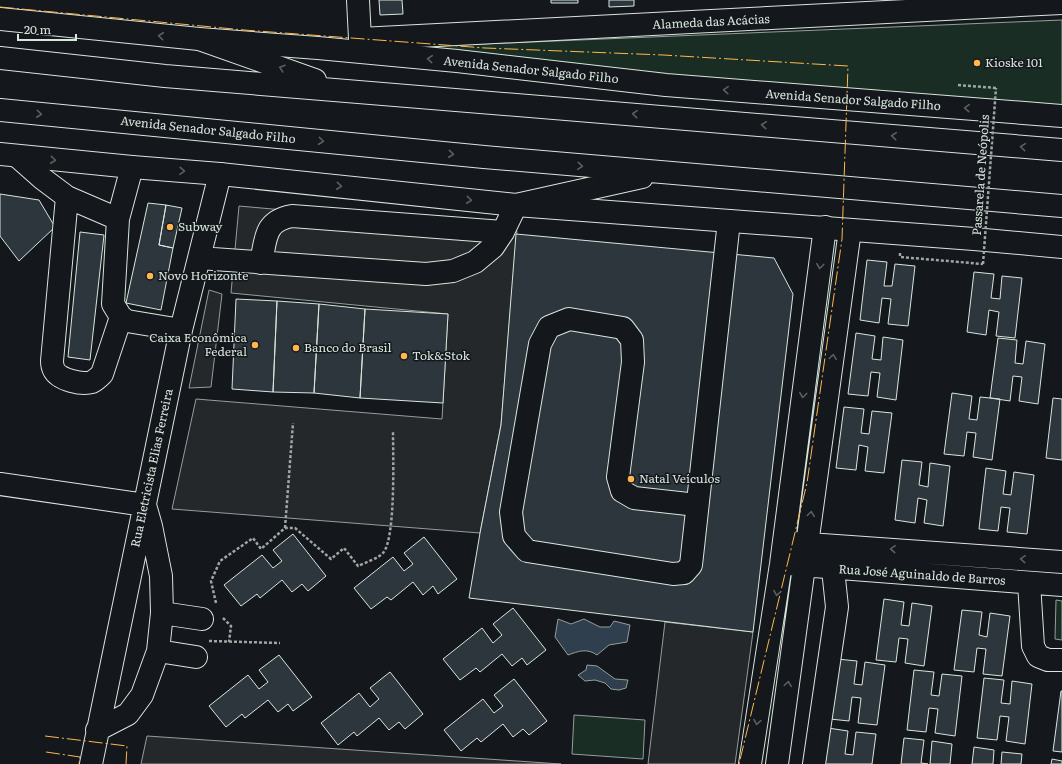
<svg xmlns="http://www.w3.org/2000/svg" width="1062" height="764" viewBox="0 0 1062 764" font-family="Literata,serif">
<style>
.green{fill:#1a2d24;stroke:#939e99}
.parking{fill:#24282b;stroke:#939e99}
.water{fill:#2f3f4d;stroke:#939e99}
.building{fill:#2c363c;stroke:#d8e6dc}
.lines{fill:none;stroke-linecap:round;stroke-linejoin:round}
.minor-casing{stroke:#d8e6dc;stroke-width:24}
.major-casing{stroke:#d8e6dc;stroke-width:24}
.highway-casing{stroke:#d8e6dc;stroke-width:24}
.path{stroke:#9da8a2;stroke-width:2.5;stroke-dasharray:3 2;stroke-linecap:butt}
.minor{stroke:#14181c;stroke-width:22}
.major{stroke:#14181c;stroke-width:22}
.highway{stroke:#14181c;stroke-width:22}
.path-bridge{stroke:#9da8a2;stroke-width:2.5;stroke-dasharray:3 2;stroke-linecap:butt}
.power{stroke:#ffb74d;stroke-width:1;stroke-dasharray:14 3 2 3;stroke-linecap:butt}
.oneway{stroke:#59605f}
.poi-dot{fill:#ffb74d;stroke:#14181c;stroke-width:1.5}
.labels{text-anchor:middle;stroke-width:3;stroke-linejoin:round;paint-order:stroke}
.street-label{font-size:12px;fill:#d8e6dc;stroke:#14181c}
.poi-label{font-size:12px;fill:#d8e6dc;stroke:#14181c;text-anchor:start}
</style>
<rect width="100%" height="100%" fill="#14181c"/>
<path class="green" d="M1062,20v90l-700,-59 24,-3z
M1056,600l6,1v39l-7,-1z
M574,715l71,5 -2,39 -71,-5z"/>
<path class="parking" d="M239,206l278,25 -16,194 -21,108 -308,-24 24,-110 246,20 6,-105 -217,-21z
M209,290l13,4 -11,93 -22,1z
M665,622l88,10 -18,132h-87z
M147,736l414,28h-420z"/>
<path class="water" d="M558,619l13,5 13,-5 16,8h10l4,-6 16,4 -3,17 -18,3 -12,10c-10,-7 -18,-4 -29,0l-13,-18z
M587,665l10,1 18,13 13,1 -2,8 -7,2 -8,-1 -6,-6 -10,-3 -10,1 -7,-6 8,-5z"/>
<path class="building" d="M379,0h23l1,14 -23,1z
M551,0h27v3h-27z
M609,0h25v6l-25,1z
M0,194l39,6 16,27 -36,34 -19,-25z
M148,203l18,2 -7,40 14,3 -12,62 -35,-7z
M166,205l16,3 -9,40 -14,-3z
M80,232l24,3 -14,125 -22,-3z
M516,234l258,24 19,36 -40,338 -284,-34 11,-65 21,-108z
M867,260l20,2 -3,24h8l3,-22 20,2 -7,60 -20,-2 3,-25 -9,-1 -3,25 -19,-3z
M974,272l20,2 -3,24 9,1 2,-23 20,2 -7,60 -19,-2 3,-24 -10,-2 -3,25 -19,-3z
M236,299l41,2 -4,91 -41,-3z
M277,301l42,3 -5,89 -41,-1z
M319,304l46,5 -5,89 -46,-5z
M365,309l83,5 -5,89 -83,-5z
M856,333l19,3 -3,23 9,1 2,-23 20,3 -7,60 -19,-3 3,-24 -9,-1 -3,24 -20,-2z
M998,338l19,2 -2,23 8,1 3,-23 19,3 -7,60 -19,-3 3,-24 -9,-1 -3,25 -20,-3z
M952,393l20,3 -3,23 8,1 3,-23 20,2 -8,61 -19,-3 3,-24 -9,-1 -3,24 -20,-2z
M1053,398l9,1v61l-16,-2z
M844,407l20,2 -3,24 8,1 3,-23 20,2 -8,60 -19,-2 3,-24 -9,-2 -3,25 -20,-2z
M902,460l20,2 -3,23 9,2 2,-24 20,3 -7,60 -19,-3 3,-23 -9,-2 -3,25 -20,-3z
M986,468l20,3 -3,23 8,1 3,-23 20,3 -7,59 -20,-2 3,-24 -9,-1 -3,24 -19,-2z
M293,534l33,42 -18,15 -6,-7 -10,8 -10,-12 -22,18 -3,-4 -16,12 -17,-21 38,-30 11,13 9,-7 -9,-11z
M424,537l33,42 -19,15 -5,-8 -10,9 -10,-13 -22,18 -4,-3 -16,12 -17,-21 39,-31 11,14 9,-7 -9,-11z
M884,599l20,3 -3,23 8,1 3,-23 20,3 -8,60 -19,-3 3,-24 -9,-1 -3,24 -20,-2z
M513,608l33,42 -19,15 -5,-7 -10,8 -10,-12 -22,18 -4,-4 -16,12 -17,-21 39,-31 11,15 9,-8 -9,-11z
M962,610l20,2 -3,23 8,2 3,-24 20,3 -8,60 -19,-2 3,-25 -9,-1 -3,24 -20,-2z
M279,655l33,42 -19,14 -5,-7 -10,8 -10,-12 -23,18 -3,-4 -16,13 -17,-21 39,-31 11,14 9,-7 -9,-12z
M837,659l20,2 -3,23 8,1 3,-23 20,3 -8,60 -19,-2 3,-25 -9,-1 -3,24 -19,-2z
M914,670l20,2 -3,23 8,1 3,-22 20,2 -7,60 -20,-3 3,-24 -9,-1 -3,24 -19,-2z
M390,672l33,42 -18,15 -6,-7 -10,8 -10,-12 -22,18 -3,-4 -16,13 -17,-22 38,-30 11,14 9,-8 -9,-11z
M984,678l20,2 -3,23 9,1 2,-23 20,3 -7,60 -19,-3 3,-24 -9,-1 -3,24 -20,-2z
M514,679l33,42 -18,14 -6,-6 -10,8 -10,-13 -22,18 -4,-4 -16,13 -17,-21 39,-31 11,14 9,-7 -9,-11z
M1061,691h1v61l-9,-1z
M828,728l20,3 -3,23 8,1 3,-23 20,2 -4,30h-48z
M904,738l20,2 -3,23 7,1h-27z
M932,741l20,3 -2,20h-20z
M974,747l20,3 -1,14h-21z
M1002,752l20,2 -1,10h-20z
M1052,759l10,2v3h-11z"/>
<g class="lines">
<g class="minor-casing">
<path id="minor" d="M358,0l2,39 702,-36
M17,156l26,23 24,18 51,22
M132,167l-14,52 -5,85 8,13 6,4 54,9
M67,197l-15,164c0,3 1,7 2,9 5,10 28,15 38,12 4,-2 7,-5 10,-8l19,-57
M199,258l227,16 27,-3 22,-9 18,-15 10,-15 13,-27
M261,263c5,-24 3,-42 31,-47l211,16
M0,484l145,21 6,21 10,50 1,37 -4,38 -16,44 -14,19 -31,16
M697,505l-63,-7 -12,-7 -4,-14 15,-115 -1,-22 -9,-12 -54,-9 -20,8 -9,17 -29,168 3,24 13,15 146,23 11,-1 7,-8 38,-344
M794,543l268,19
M788,564l274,21
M1029,583l4,63 5,10 10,4h14
M162,613l40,6
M158,651l38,6
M91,764l90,-434 39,-156
M750,764l31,-200 44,-337
M777,764l73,-534
M814,764l23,-157 -4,-38"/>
</g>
<g class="major-casing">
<path id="major" d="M0,19l199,20 119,9 139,13 209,24 396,31
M0,154l132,13 88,7 296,31 458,34 88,8"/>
</g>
<g class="highway-casing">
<path id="highway" d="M199,39l116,41
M0,58l165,18 897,74
M0,110l484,47 578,49
M516,205l126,-28"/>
</g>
<path class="path" d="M958,85l38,3
M900,253v4l83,7
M285,528l8,-105
M216,603l-5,-22 9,-20 33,-23 8,11 24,-21h10l36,31 13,-11 14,18c6,-3 21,-8 25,-13 13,-14 10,-100 10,-122
M223,618l8,8 -2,16
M209,641l71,2"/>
<use href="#minor" class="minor"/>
<use href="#major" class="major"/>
<use href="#highway" class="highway"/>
<path class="path-bridge" d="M983,264l13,-176"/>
<path class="power" d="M0,7l244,23 241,18 178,7 185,11 -6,173 -35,244 -68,281
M45,736l82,10 -1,18
M46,752l34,5 -1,7"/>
</g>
<defs><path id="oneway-chevron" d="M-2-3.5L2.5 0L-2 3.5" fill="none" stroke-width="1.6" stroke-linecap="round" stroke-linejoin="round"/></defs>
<g class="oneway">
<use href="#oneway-chevron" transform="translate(161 36) rotate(-174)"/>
<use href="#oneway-chevron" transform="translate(430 59) rotate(-175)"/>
<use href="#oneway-chevron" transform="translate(282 68) rotate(-161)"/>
<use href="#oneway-chevron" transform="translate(726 90) rotate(-176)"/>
<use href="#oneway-chevron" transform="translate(967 108) rotate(-176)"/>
<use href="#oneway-chevron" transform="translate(39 114) rotate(6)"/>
<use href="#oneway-chevron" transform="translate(635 114) rotate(-175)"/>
<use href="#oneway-chevron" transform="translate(764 125) rotate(-175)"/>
<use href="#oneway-chevron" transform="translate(894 136) rotate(-175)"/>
<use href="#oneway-chevron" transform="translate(321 141) rotate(6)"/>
<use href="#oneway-chevron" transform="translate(1023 147) rotate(-175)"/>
<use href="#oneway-chevron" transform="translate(451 154) rotate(6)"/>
<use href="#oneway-chevron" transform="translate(53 160) rotate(6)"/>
<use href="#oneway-chevron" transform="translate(580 166) rotate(5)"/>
<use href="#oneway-chevron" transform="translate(182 171) rotate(4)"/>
<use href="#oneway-chevron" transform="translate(339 186) rotate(6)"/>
<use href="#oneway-chevron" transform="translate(469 200) rotate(6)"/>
<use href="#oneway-chevron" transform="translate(820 266) rotate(97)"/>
<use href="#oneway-chevron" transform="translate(833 357) rotate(-82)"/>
<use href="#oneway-chevron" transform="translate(803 395) rotate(97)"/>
<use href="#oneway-chevron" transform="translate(811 514) rotate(-82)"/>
<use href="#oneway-chevron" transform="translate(893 549) rotate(-176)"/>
<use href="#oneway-chevron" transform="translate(1023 559) rotate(-176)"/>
<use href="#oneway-chevron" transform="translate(777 593) rotate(99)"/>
<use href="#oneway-chevron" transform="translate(788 684) rotate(-82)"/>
<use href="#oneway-chevron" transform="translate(757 722) rotate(99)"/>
</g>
<g class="poi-dot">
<circle cx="977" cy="63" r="4"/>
<circle cx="170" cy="227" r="4"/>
<circle cx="150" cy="276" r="4"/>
<circle cx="255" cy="345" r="4"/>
<circle cx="296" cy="348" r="4"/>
<circle cx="404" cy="356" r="4"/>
<circle cx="631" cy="479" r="4"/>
</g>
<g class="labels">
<g class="street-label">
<text transform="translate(711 22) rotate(-3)" y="4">Alameda das Acácias</text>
<text transform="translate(531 70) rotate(6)" y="4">Avenida Senador Salgado Filho</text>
<text transform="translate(853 100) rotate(4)" y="4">Avenida Senador Salgado Filho</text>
<text transform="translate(208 130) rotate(6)" y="4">Avenida Senador Salgado Filho</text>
<text transform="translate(981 175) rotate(-86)" y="4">Passarela de Neópolis</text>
<text transform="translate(152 468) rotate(-78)" y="4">Rua Eletricista Elias Ferreira</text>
<text transform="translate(922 575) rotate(4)" y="4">Rua José Aguinaldo de Barros</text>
</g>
<g class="poi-label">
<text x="985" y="67">Kioske 101</text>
<text x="178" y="231">Subway</text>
<text x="158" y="280">Novo Horizonte</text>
<text x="247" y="342" text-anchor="end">Caixa Econômica<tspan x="247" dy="14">Federal</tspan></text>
<text x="304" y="352">Banco do Brasil</text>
<text x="412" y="360">Tok&amp;Stok</text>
<text x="639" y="483">Natal Veículos</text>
</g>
</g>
<path d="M18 34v6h58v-6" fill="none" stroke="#d8e6dc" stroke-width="2"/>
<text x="24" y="34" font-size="12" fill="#d8e6dc" stroke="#14181c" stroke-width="3" paint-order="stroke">20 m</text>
</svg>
